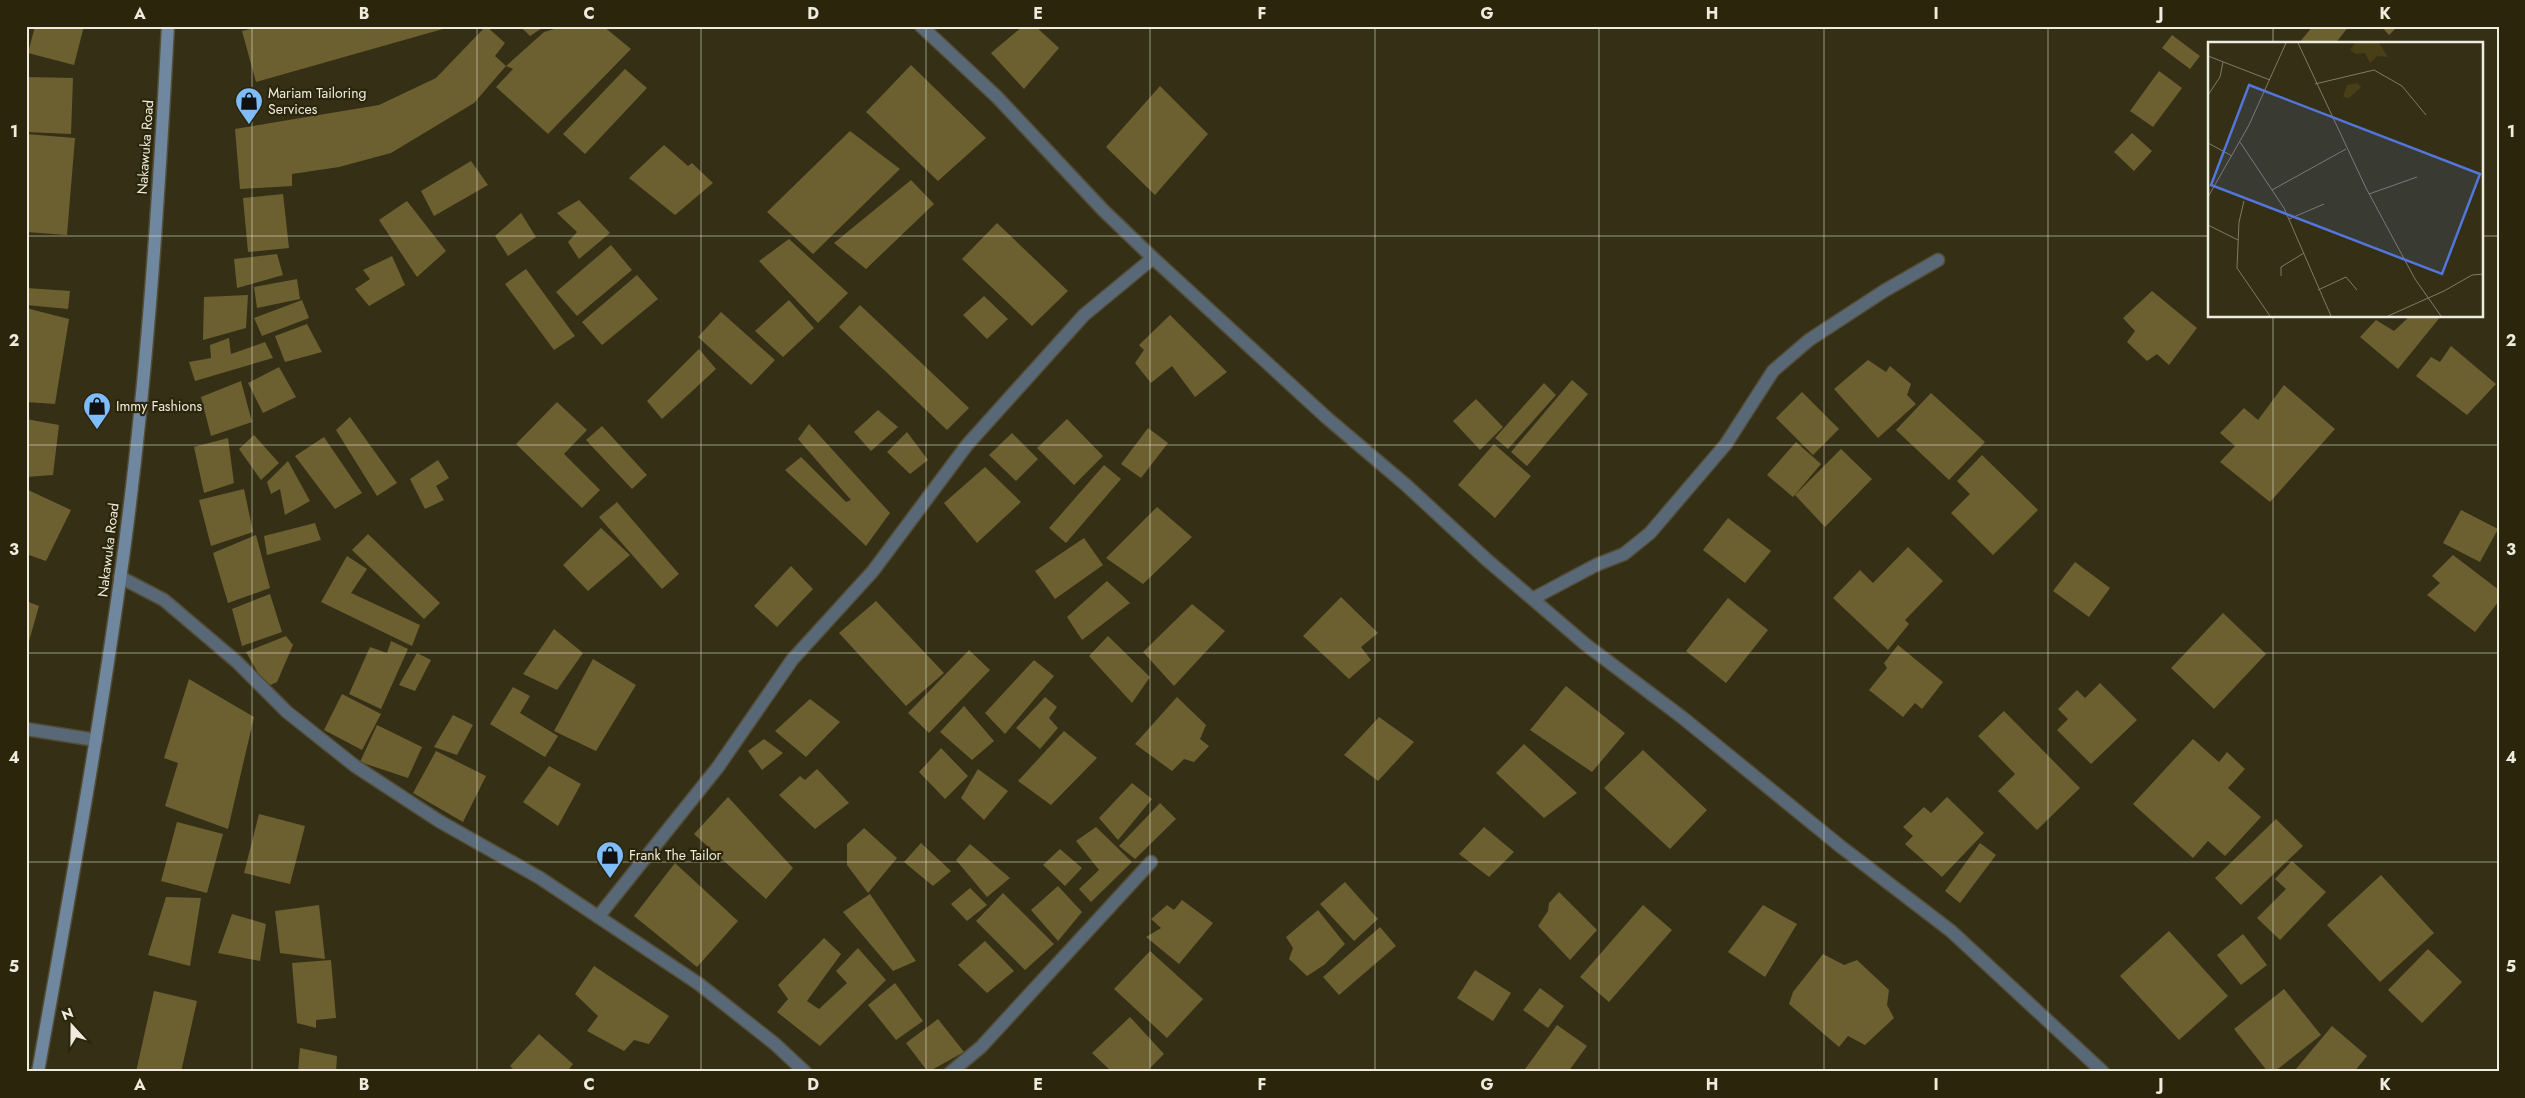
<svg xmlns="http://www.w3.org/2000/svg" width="2525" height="1098" viewBox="0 0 2525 1098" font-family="Jost,sans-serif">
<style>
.building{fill:#6c6031}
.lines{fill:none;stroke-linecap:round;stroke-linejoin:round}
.minor-casing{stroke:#534d36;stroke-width:15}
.secondary-casing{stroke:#534d36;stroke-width:15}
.minor{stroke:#586877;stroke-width:12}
.secondary{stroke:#6f879f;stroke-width:12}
.grid{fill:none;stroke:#efecdd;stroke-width:1;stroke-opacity:0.55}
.labels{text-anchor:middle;stroke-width:4.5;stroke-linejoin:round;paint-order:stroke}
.poi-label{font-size:14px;fill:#efecdd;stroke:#2b250c;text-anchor:start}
.street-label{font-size:14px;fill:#efecdd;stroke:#2b250c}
.inset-road{fill:none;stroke:#7f7b66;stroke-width:1}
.view{fill:#5276d9;fill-opacity:0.15;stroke:#5276d9;stroke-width:2.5}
.inset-edge{fill:none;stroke:#efecdd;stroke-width:2.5}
.neatline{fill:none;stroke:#efecdd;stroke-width:2}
.grid-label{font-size:16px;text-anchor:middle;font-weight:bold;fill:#efecdd}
</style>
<rect width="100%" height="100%" fill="#352f16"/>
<path class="building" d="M35,26h49l-10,39 -46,-12z
M264,26h186v1l-194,55 -14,-51z
M486,26l19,17 -10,13 11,10 -32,37 -83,50 -52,14 -47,7v12l-52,3 -5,-60 144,-24 57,-27z
M520,26h25l-15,10z
M565,26h38l28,23 -83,85 -52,-47 17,-18 -7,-3 38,-34z
M1023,26h12l24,22 -35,41 -33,-36z
M2313,26h36l-14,18h-37z
M2381,26h17l-9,9z
M2172,35l28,21 -10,13 -28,-21z
M911,65l75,73 -48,43 -72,-69z
M625,69l22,19 -62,66 -22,-20z
M2159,71l23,17 -29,39 -23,-16z
M26,77l47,1 -2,56 -45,-2z
M1160,86l48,48 -53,61 -49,-48z
M850,131l50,38 -87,85 -46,-42z
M2132,133l20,18 -18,20 -20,-19z
M26,134l49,4 -8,97 -41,-3z
M664,145l24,21 4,-3 21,20 -38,32 -46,-37z
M471,161l17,24 -54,31 -13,-25z
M911,180l23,24 -68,65 -32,-26z
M283,194l6,54 -41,4 -5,-54z
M579,200l31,33 -31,26 -11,-17 9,-10 -20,-19z
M407,201l39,50 -29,26 -38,-57z
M521,213l15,24 -28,19 -13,-20z
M997,223l71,68 -36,35 -70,-67z
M789,239l59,54 -30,30 -59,-62z
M611,245l21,25 -55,46 -21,-24z
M277,254l6,21 -46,13 -3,-29z
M392,256l13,29 -36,21 -14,-17 15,-10 -7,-9z
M526,269l49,67 -21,14 -49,-66z
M637,275l21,24 -56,46 -20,-23z
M297,279l3,20 -43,9 -3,-21z
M26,288l44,3 -2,18 -42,-4z
M2152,291l45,37 -28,37 -12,-11 -10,7 -20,-19 8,-11 -12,-13z
M248,295l-2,33 -43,12 1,-43z
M984,296l24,23 -21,20 -24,-24z
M302,300l7,18 -47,18 -8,-18z
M789,300l25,28 -31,29 -28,-26z
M860,305l109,103 -22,22 -108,-103z
M26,308l43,11 -14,85 -29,-2z
M721,312l54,48 -24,25 -53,-48z
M1170,315l57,57 -32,25 -23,-31 -21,17 -16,-20 9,-13 -5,-5z
M2410,316h31l-43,53 -38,-32 16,-17 18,11z
M307,324l15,28 -37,10 -10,-26z
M229,338l2,16 34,-12 8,16 -78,23 -6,-19 22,-4 -1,-13z
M2451,346l45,38 -29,31 -51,-39 15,-19 9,5z
M699,349l17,20 -54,50 -15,-18z
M1868,360l18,12 4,-6 21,18 -4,11 9,9 -38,34 -44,-49z
M279,367l17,30 -33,16 -15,-30z
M1572,380l16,14 -61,72 -16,-14z
M241,381l11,41 -41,14 -10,-39z
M1544,383l12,12 -48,54 -13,-11z
M2284,385l51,44 -65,73 -50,-40 15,-16 -15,-13 24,-25 14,12z
M1802,392l37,37 -26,26 -37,-37z
M1931,393l54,49 -36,38 -53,-50z
M1476,399l27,28 -23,23 -27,-29z
M557,402l30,28 -23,24 36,36 -18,18 -66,-64z
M878,410l20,17 -27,24 -17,-19z
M350,417l47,66 -20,13 -41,-66z
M26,419l33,6 -6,50 -27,2z
M1067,419l36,37 -29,29 -37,-37z
M809,424l81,89 -24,33 -81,-76 16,-13 45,45 5,-2 -53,-61z
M602,426l45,49 -15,14 -46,-49z
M1148,428l20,15 -27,35 -20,-14z
M907,432l21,28 -18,14 -23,-22z
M1012,433l26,26 -22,22 -27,-26z
M254,435l25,28 -18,17 -22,-31z
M324,437l38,56 -27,16 -40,-53z
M228,438l6,45 -30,10 -10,-46z
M1796,442l25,22 -28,33 -26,-22z
M1494,444l37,32 -36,42 -37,-33z
M1841,449l31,30 -47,48 -30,-32z
M1982,455l56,55 -45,45 -42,-42 19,-19 -13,-13z
M438,460l11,18 -13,8 8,14 -19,9 -15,-30z
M288,461l22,40 -25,14 -5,-26 -9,5 -4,-12z
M1104,465l17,14 -55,64 -17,-15z
M985,467l36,35 -44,41 -33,-40z
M26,489l45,21 -25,51 -20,-7z
M244,489l9,43 -42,14 -12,-46z
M617,502l62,72 -17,15 -63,-72z
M1157,507l35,30 -49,47 -37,-26z
M2461,510l37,19 -18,33 -37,-19z
M1728,518l43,33 -26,32 -42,-33z
M315,523l6,17 -54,15 -3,-19z
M601,528l29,27 -42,36 -25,-26z
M368,534l72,69 -16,16 -72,-69z
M256,535l14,53 -42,15 -15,-50z
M1084,538l19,27 -48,34 -20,-28z
M1908,547l35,34 -38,39 4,4 -21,26 -55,-52 27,-28 13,13z
M2453,555l46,35v11l-24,31 -48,-37 13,-12 -8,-7z
M347,556l20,13 -16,24 69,32 -8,21 -91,-44z
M2075,562l35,26 -21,29 -36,-26z
M791,566l22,23 -36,38 -23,-21z
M1107,581l23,22 -48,37 -15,-23z
M270,594l12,38 -40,14 -10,-37z
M1341,597l37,36 -17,14 10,13 -22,19 -46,-43z
M1728,598l40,32 -42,53 -40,-32z
M26,601l13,5 -12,42h-1z
M876,601l68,72 -38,33 -67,-73z
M1192,604l33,27 -51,55 -31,-34z
M2223,613l43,41 -52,55 -43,-41z
M554,629l29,24 -26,37 -34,-16z
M286,636l7,9 -16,37 -11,5 -20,-35z
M1108,636l42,41 -18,26 -43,-47z
M391,641l17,8 -27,60 -32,-15 21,-47 17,6z
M1898,645l45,37 -21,27 -7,-6 -12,14 -34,-27 18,-22 -3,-5z
M969,650l21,20 -61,63 -21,-20z
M417,653l14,7 -16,31 -16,-6z
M593,659l43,26 -40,66 -42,-20z
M1034,660l20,16 -49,58 -20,-21z
M189,679l65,38 -26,112 -63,-23 13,-43 -14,-5z
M2100,683l37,37 -46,44 -34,-34 11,-11 -10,-10 19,-19 8,8z
M1566,686l59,47 -33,39 -62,-42z
M513,687l17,9 -10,17 38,23 -13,21 -55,-33z
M342,694l39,20 -19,36 -38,-20z
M1045,697l12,10 -8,11 9,10 -18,21 -24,-21z
M1177,697l29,28 -6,14 9,7 -15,16 -10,-3 -12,12 -37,-27z
M810,699l30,23 -34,35 -31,-26z
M964,706l30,35 -22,19 -32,-28z
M2004,711l76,77 -43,42 -39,-39 17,-17 -37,-38z
M453,715l20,10 -16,30 -23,-8z
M1379,717l35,25 -36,39 -34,-26z
M377,725l45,22 -14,31 -48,-16z
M1064,731l33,27 -46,47 -33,-24z
M764,739l19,14 -21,17 -14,-19z
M2193,739l26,23 8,-10 18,17 -17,19 33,29 -36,39 -17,-15 -15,17 -60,-54z
M1524,744l53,49 -33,25 -48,-45z
M941,748l27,28 -23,23 -26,-27z
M1643,750l64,60 -37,39 -66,-61z
M436,751l50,25 -23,46 -50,-29z
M549,766l32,18 -23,42 -35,-24z
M817,769l32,34 -34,26 -36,-34 21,-19 5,4z
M978,769l30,22 -24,29 -23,-22z
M1132,783l20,16 -34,41 -19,-22z
M728,797l65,71 -27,31 -72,-65z
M1947,797l37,36 -42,44 -37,-33 8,-8 -10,-9 21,-20 7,6z
M1160,803l16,16 -41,40 -16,-13z
M259,814l46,12 -15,58 -46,-11z
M2276,819l27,27 -62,59 -26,-27z
M177,822l46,12 -16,59 -46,-12z
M1096,827l36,35 -41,40 -12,-13 20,-19 -23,-29z
M1484,827l30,25 -25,25 -30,-23z
M864,828l33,30 -29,35 -21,-28v-21z
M921,843l30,28 -18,15 -29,-24z
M1980,843l16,12 -36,48 -15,-12z
M970,844l40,34 -23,19 -31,-37z
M1060,849l22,19 -17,18 -22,-21z
M2292,861l34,31 -46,48 -23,-22 29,-29 -11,-10z
M675,863l63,58 -41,46 -63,-51z
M2381,875l53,58 -54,49 -53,-57z
M1345,882l33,37 -24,22 -34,-37z
M1058,886l24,26 -24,29 -27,-31z
M970,888l17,17 -20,16 -16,-17z
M1559,892l38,38 -27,30 -32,-34 10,-15 1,-8z
M1003,893l51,51 -29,26 -49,-49z
M870,894l46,67 -23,10 -50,-59z
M166,897l35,1 -11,68 -42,-11z
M1182,900l31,23 -34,41 -33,-27 15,-9 -10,-9 16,-14 7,5z
M319,905l6,54 -45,-6 -5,-42z
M1643,905l29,25 -63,72 -29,-25z
M1763,905l34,19 -32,53 -37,-25z
M1318,910l27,34 -21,21 -17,11 -18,-17 4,-11 -7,-11z
M232,914l34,10 -6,37 -42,-8z
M1380,927l16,19 -57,49 -16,-18z
M2169,931l59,65 -49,44 -59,-64z
M2243,934l24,31 -26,20 -24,-30z
M824,938l17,16 -34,47 12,8 28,-26 -11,-12 22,-23 28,32 -66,66 -43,-34 11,-13 -10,-14z
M985,941l29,30 -27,22 -29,-28z
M2428,949l34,33 -40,41 -34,-33z
M1150,951l53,48 -36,39 -53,-49z
M1823,954l21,11 13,-5 32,30 -2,15 7,13 -29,27 -17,-9 -9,11 -50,-43 4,-12z
M331,960l5,58 -20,2v8l-19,-5 -5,-60z
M594,966l75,50 -20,28 -15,-4 -10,11 -37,-20 11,-15 -23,-22z
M1475,970l36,23 -18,28 -36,-23z
M895,983l28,38 -27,19 -28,-35z
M1540,988l24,18 -16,22 -25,-18z
M2284,989l37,46 -47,37h-6l-34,-43z
M154,991l43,10 -16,71h-45z
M1130,1017l34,37 -18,18h-34l-20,-19z
M938,1019l26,33 -36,20 -22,-29z
M1557,1025l30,21 -19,26h-45z
M2332,1026l35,30 -13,16h-54l-4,-3z
M539,1034l34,30 -6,8h-51l-6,-6z
M300,1048l37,8 -1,16h-38z"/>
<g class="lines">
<g class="minor-casing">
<path id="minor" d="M921,26l76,71 107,114 49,47 174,160 79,67 81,75 98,84 98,74 157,128 111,85 152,141
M120,577l44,23 73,62 50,50 68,54 84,55 101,57 159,106 76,60 30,28
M1534,598l62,-33 28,-11 26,-21 76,-89 47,-73 36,-31 75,-49 54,-31
M26,729l70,11
M598,917l120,-150 74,-107 81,-89 94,-126 117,-130 69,-57
M951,1072l30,-25 170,-185"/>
</g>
<g class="secondary-casing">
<path id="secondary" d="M38,1072c29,-164 59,-327 82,-492 26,-183 38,-369 48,-554"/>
</g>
<use href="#minor" class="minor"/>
<use href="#secondary" class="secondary"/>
</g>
<path class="grid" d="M252,26v1046M477,26v1046M701,26v1046M926,26v1046M1150,26v1046M1375,26v1046M1599,26v1046M1824,26v1046M2048,26v1046M2273,26v18M26,236h2183M2481,236h18M2273,316v756M26,445h2473M26,653h2473M26,862h2473"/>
<defs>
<g id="shop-pin" transform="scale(1.4375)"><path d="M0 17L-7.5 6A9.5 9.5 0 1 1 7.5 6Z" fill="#7ebdf9" stroke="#2b250c"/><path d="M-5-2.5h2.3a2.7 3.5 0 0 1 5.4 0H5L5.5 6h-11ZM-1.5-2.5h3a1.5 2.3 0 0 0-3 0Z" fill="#111"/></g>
</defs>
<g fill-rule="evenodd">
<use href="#shop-pin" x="249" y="101"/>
<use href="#shop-pin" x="97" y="406"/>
<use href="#shop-pin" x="610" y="855"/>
</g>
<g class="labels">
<g class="poi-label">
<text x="268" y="98">Mariam Tailoring<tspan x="268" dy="16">Services</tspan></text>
<text x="116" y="411">Immy Fashions</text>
<text x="629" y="860">Frank The Tailor</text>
</g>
<g class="street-label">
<text transform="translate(145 147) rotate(-86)" y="5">Nakawuka Road</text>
<text transform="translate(108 550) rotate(-83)" y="5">Nakawuka Road</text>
</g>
</g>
<g transform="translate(2208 42)">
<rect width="275" height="275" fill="#352f16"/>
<path d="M147,1h24l9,14 -11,-1 -7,7 -5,-10 -9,1 -6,-4zM149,41l4,4 -12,11 -6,-1 4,-12z" fill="#493f17"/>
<path class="inset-road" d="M90,1l68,145 49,91 26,37M0,14l62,24M107,42l59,-14 28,16 24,29M0,53l12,-18 3,-15M32,100l44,66 47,108M0,101l24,13M64,148l74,-41M161,152l48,-17M0,155l41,-72 37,-82M36,159l-5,21 -2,46 33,48M81,177l35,-15M0,183l30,15M73,234v-9l23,-14M110,248l28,-13 11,13M180,274l56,-25 28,-16 11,-1"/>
<path class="view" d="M41,43l231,89 -38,100 -231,-89z"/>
<rect width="275" height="275" class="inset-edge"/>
</g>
<rect width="2525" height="1098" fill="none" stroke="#2b250c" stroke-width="55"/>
<g transform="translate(72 1026) rotate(339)" stroke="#2b250c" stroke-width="4" paint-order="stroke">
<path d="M0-4L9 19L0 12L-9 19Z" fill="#efecdd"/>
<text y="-8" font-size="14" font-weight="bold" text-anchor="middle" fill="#efecdd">N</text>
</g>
<rect x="28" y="28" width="2470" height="1042" class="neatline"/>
<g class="grid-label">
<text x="140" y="19">A</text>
<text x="364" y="19">B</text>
<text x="589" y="19">C</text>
<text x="813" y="19">D</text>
<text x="1038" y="19">E</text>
<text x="1262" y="19">F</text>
<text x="1487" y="19">G</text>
<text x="1712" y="19">H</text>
<text x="1936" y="19">I</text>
<text x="2161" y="19">J</text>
<text x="2385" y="19">K</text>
<text x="14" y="137">1</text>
<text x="2511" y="137">1</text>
<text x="14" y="346">2</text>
<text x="2511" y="346">2</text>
<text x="14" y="555">3</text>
<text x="2511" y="555">3</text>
<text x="14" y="763">4</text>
<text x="2511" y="763">4</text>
<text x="14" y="972">5</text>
<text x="2511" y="972">5</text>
<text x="140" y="1090">A</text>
<text x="364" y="1090">B</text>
<text x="589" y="1090">C</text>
<text x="813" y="1090">D</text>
<text x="1038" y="1090">E</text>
<text x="1262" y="1090">F</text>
<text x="1487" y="1090">G</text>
<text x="1712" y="1090">H</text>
<text x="1936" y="1090">I</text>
<text x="2161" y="1090">J</text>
<text x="2385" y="1090">K</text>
</g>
</svg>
